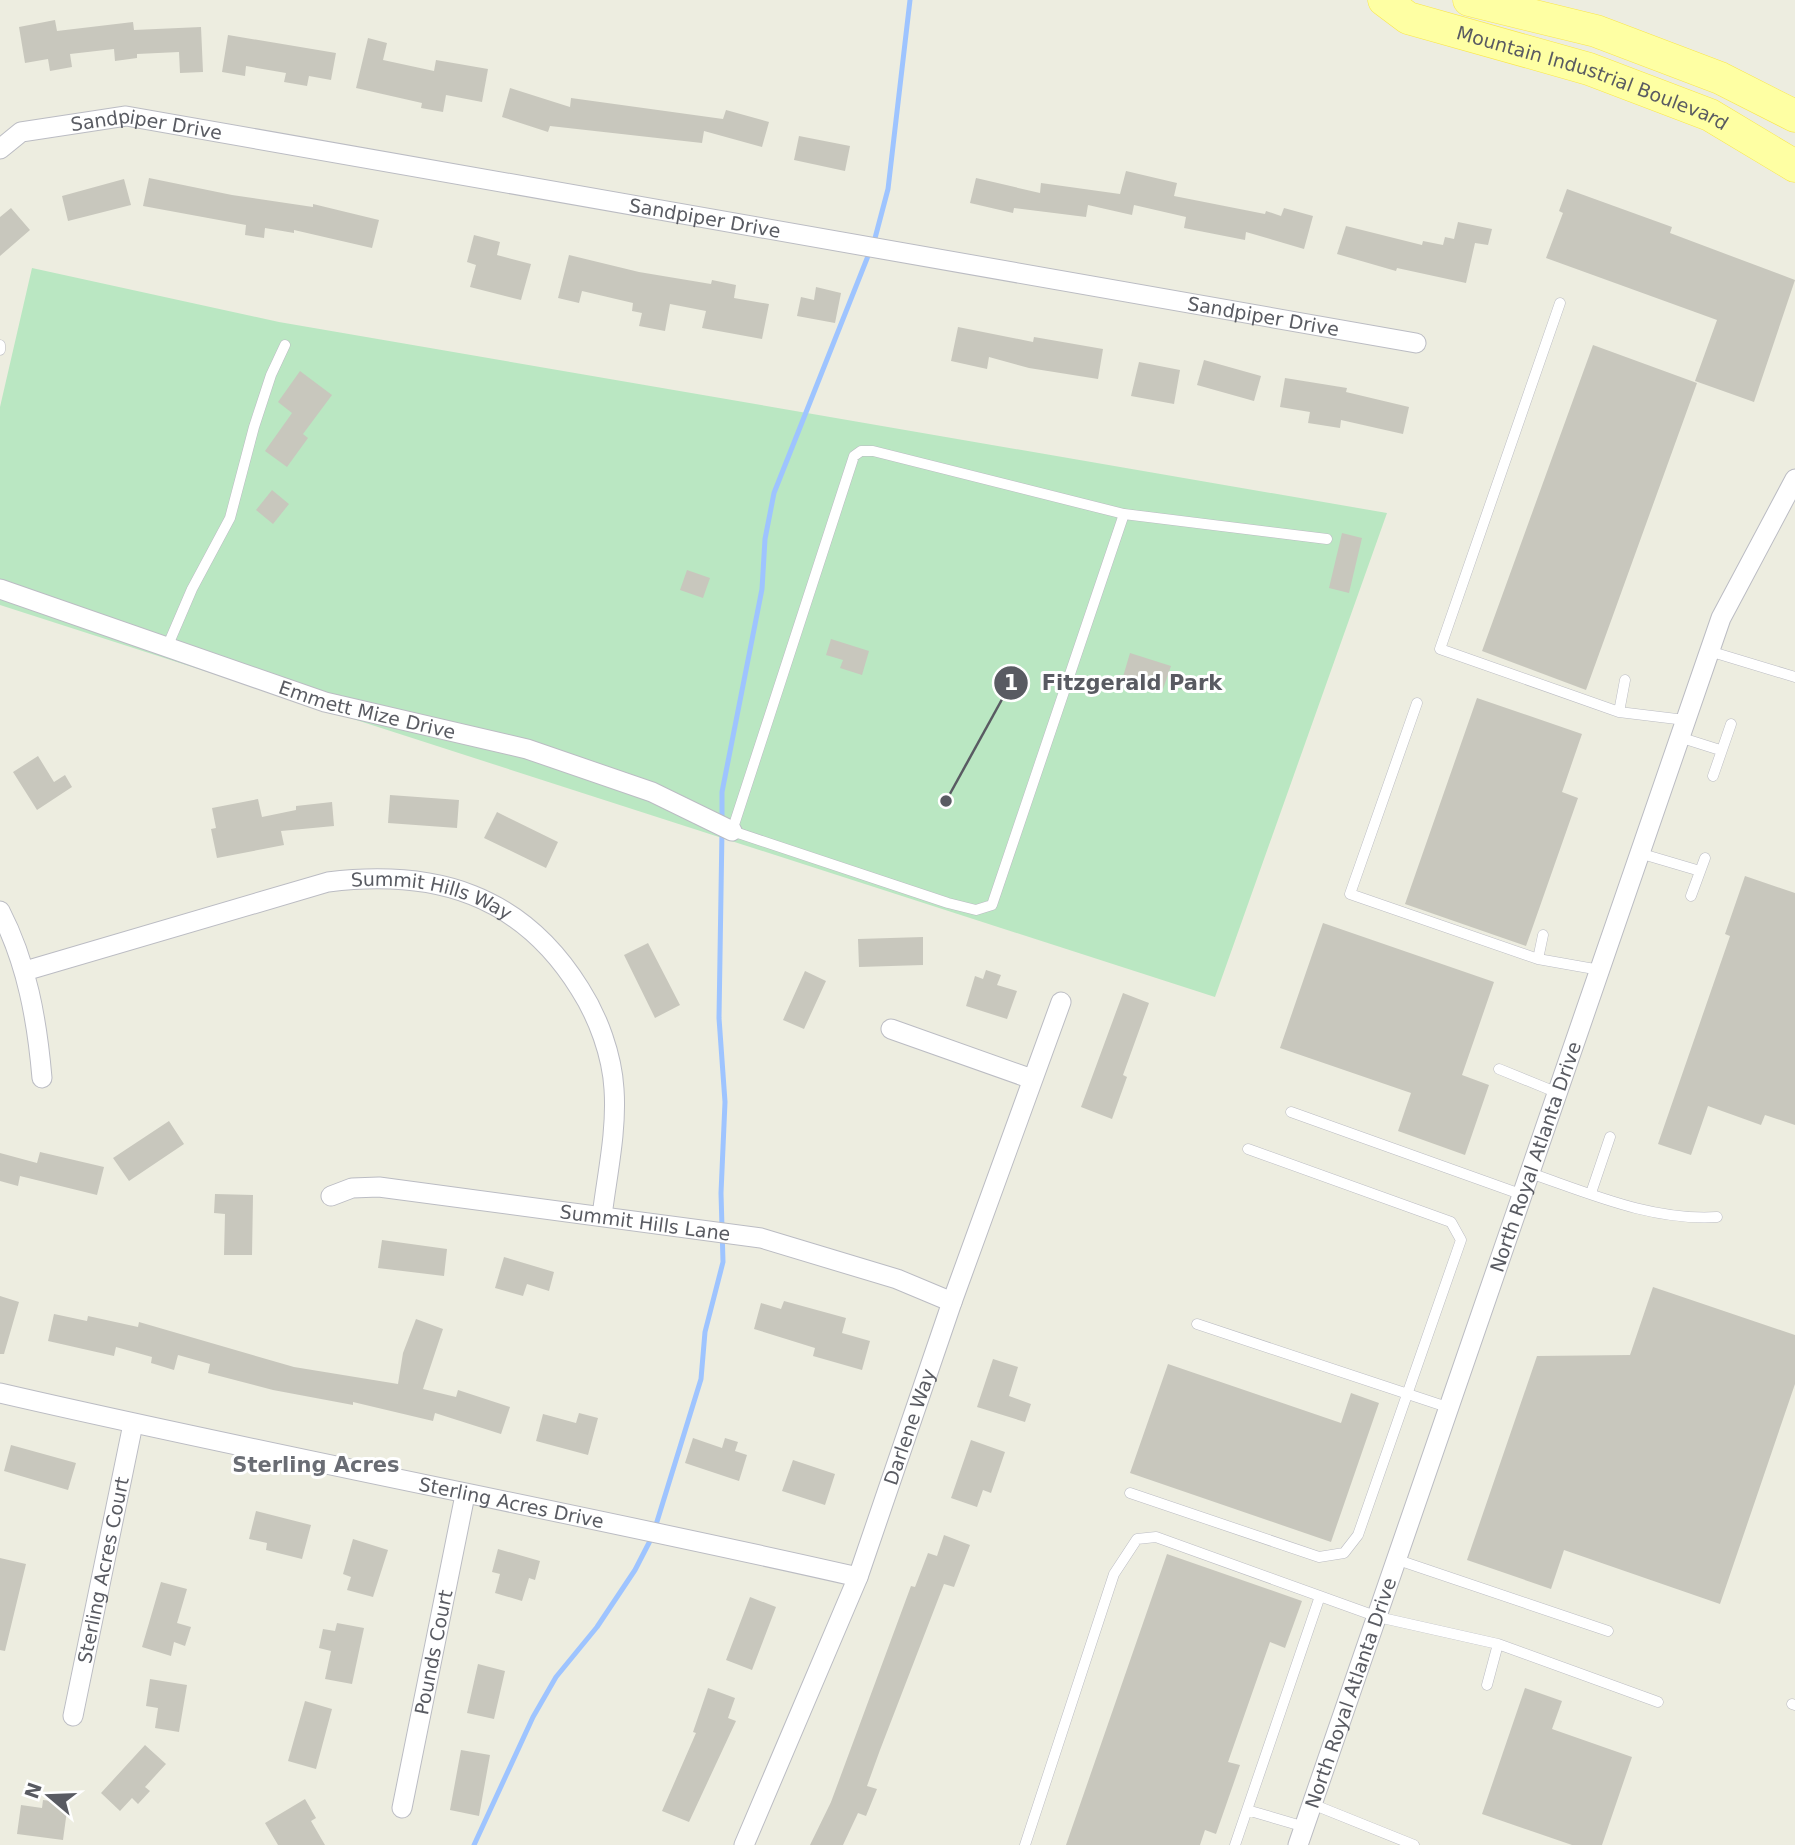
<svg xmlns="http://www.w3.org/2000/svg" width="1795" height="1845" viewBox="0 0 1795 1845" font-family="'DejaVu Sans',sans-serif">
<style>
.green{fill:#bae7c2}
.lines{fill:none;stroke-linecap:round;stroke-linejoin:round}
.stream{stroke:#9ec4ff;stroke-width:5}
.building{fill:#c8c7bd}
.service-casing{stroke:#bbbcc3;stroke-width:11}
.minor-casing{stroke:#bbbcc3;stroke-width:21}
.primary-casing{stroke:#fae74c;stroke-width:33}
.service{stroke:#fff;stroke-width:10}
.minor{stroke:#fff;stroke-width:19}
.primary{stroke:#feffa3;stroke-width:32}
.labels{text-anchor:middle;stroke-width:6;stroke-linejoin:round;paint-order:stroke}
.street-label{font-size:19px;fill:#595b62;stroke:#fff}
.neighbourhood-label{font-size:21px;font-weight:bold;fill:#6a6d74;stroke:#fff}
.leader{fill:none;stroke:#595b62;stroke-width:2.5}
.callout-dot{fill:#595b62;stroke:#fff;stroke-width:2.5}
.mark-label{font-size:21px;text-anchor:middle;font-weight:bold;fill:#fff}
.callout-label{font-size:21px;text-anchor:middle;font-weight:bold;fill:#595b62;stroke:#fff;stroke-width:6;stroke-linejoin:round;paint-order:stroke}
</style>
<rect width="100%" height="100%" fill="#edede0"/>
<path class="green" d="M32,268l247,54 1108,191 -172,484 -1215,-392v-198z"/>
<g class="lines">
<path class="stream" d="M874,242l14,-53 22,-189
M722,820v-28l40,-203 3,-50 9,-46 96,-242
M655,1528l46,-149 4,-47 18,-70 -2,-69 4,-91 -6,-84 3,-188
M474,1845l59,-128 23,-40 41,-50 38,-57 17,-33"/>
</g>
<path class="building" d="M55,20l2,11 76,-9 1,8 67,-3 2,45 -23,1 -1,-21 -42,2v4l-22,3 -1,-12 -44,5 2,13 -22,4 -2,-12 -23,4 -6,-36z
M228,35l108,18 -5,27 -22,-4 -2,10 -23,-4 2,-9 -40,-7 -1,10 -23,-4z
M368,38l19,5 -4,17 51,11 2,-11 52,9 -6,33 -36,-7 -3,17 -22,-4 1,-5 -66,-15z
M510,88l60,19 1,-9 152,21 3,-9 43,12 -7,25 -58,-16 -2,12 -152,-17 -2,6 -46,-15z
M799,136l51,10 -5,25 -51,-11z
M1126,171l51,12 -3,13 91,18 1,-3 15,5 3,-8 29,8 -9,33 -58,-17 -1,8 -61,-12 2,-11 -52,-12 -2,10 -44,-10 -2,12 -72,-9 -1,5 -43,-10 6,-25 64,15 1,-10 79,11z
M149,178l83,17 81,12v-3l66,16 -7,28 -78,-18v3l-29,-5 -1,10 -19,-3 1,-10 -103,-19z
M124,179l7,26 -63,16 -6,-25z
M1567,189l105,38 -2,6 125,47 -41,122 -59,-21 22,-61 -171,-62 17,-45 -4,-2z
M11,208l19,22 -30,26v-39z
M1458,222l34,7 -4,16 -13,-2 -9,40 -69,-15 -1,3 -59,-17 9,-28 76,19 1,-4 20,4 2,-8 9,2z
M474,235l26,7 -3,13 34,9 -10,36 -51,-13 6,-22 -9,-3z
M569,255l70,17 72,12 1,-4 24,5 -2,13 35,6 -7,35 -60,-11 4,-17 -36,-7 -5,27 -26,-5 3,-13 -10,-2 1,-8 -51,-12 -3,12 -21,-5z
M816,287l25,6 -6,30 -38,-7 4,-19 13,3z
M958,327l75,15 1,-5 69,12 -5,30 -69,-11 -40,-11 -2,12 -36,-8z
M1593,345l104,38 -111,307 -104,-39z
M1204,360l57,16 -7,25 -57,-16z
M1139,362l41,8 -6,34 -43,-8z
M300,371l32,24 -29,39 5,4 -21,29 -22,-16 27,-38 -14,-11z
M1285,378l62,10 -1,4 63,15 -6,27 -62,-14 -1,8 -32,-5 2,-11 -30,-5z
M272,490l17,14 -16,20 -17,-14z
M1342,533l20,5 -13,55 -20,-5z
M687,570l23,8 -7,20 -23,-8z
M831,639l38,12 -7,24 -22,-7 3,-8 -17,-5z
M1130,653l41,13 -9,26 -40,-12z
M1477,698l105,36 -20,58 16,6 -52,148 -121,-42z
M38,756l16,26 11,-7 7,12 -35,23 -24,-38z
M390,795l69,5 -2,28 -69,-5z
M258,799l4,18 34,-7v-4l36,-4 2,24 -53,5 3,14 -67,13 -6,-29 5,-1 -4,-20z
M497,812l61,30 -12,26 -62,-30z
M1745,876l50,17v232l-30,-10 -4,10 -53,-19 -17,49 -33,-11 72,-208 -5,-2z
M1323,923l171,59 -32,93 27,10 -24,70 -67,-24 13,-38 -131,-45z
M923,937v28l-64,2 -1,-28z
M648,943l32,62 -25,13 -31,-63z
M986,970l15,5 -4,10 20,6 -10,28 -41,-13 9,-30 8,3z
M805,971l21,10 -22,48 -21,-9z
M1123,993l26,10 -26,72 4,2 -15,42 -31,-12z
M169,1121l15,23 -55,37 -16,-23z
M40,1152l64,15 -7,28 -77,-19 -2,10 -18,-5v-28l37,10z
M215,1194l38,1 -1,60h-28l1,-41 -11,-1z
M382,1240l65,9 -3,27 -66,-8z
M504,1257l50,15 -5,19 -22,-7 -4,12 -28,-8z
M1653,1287l142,48v49l-75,220 -156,-54 -13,39 -84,-29 70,-204 93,-1z
M0,1296l19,6 -15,52h-4z
M784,1301l62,17 -4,15 28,8 -8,29 -49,-14 2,-8 -61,-19 7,-26 20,6z
M54,1314l33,7 1,-5 50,11 1,-5 155,45 104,17 5,-31 13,-34 27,10 -20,60 33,8 2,-7 52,17 -9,27 -66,-21 -2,8 -80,-19v3l-80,-15 -65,-17 2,-9 -32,-9 -4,15 -23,-7 1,-6 -36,-10 -2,9 -66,-15z
M993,1359l25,8 -9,29 22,8 -6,18 -48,-15z
M1168,1364l173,59 10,-30 28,10 -48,139 -201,-69z
M579,1413l19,5 -10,37 -52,-14 7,-27 33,9z
M693,1438l29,10 3,-10 13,4 -3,9 12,4 -8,26 -54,-18z
M971,1440l34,12 -14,41 -8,-3 -6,17 -26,-9z
M11,1445l65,18 -8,27 -64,-19z
M793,1460l42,14 -10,31 -43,-14z
M256,1511l55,14 -9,34 -36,-9 1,-7 -18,-4z
M944,1535l26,10 -16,42 -10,-3 -64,166 -13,36 10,3 -11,27 -8,-3 -15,32h-33l21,-43 80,-216 4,1 13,-34 9,3z
M353,1539l35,11 -15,47 -26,-7 4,-13 -8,-3z
M498,1549l42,12 -5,19 -6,-2 -7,23 -27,-8 5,-19 -8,-2z
M1167,1554l135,47 -17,47 -15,-6 -42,120 12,3 -24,69 -11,-4 -5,15h-134z
M0,1558l26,6 -21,87 -5,-1z
M161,1582l26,7 -10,34 14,4 -6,19 -11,-4 -3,14 -29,-9z
M750,1597l26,10 -24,63 -26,-10z
M337,1623l27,5 -12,56 -27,-5 6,-28 -12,-3 4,-19 12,2z
M478,1664l27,7 -11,48 -27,-6z
M150,1679l37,6 -8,47 -24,-4 3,-20 -12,-2z
M708,1688l27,10 -7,20 8,3 -47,101 -27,-11 34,-78 -3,-1z
M1525,1688l37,13 -10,28 80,28 -30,88h-30l-90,-31z
M305,1701l27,8 -16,60 -28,-8z
M145,1745l21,19 -21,23 5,4 -12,13 -6,-6 -12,13 -19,-18z
M461,1750l29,5 -11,61 -29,-6z
M305,1799l11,19 -5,3 14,24h-47l-13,-22z
M43,1800l25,3 -5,37 -46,-6 4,-29 21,3z"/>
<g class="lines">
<g class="service-casing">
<path id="service" d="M1560,303l-120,346 179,63 66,8
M0,345v5
M1124,514l-132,391 -16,5 -28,-7 -216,-72 122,-375 7,-5h12l251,63 203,25
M168,645l24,-56 38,-71 24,-91 17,-52 14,-30
M1709,651l86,26
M1417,703l-67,191 188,65 62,11
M1619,712l6,-32
M1679,737l41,13
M1713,776l18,-52
M1639,853l61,18
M1691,896l14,-38
M1538,959l5,-24
M1499,1069l59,24
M1291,1112l232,83
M1530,1173c61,21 122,48 187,44
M1591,1193l19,-56
M1197,1324l253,84
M1130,1493l189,64 25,-4 14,-18 103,-295 -10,-18 -203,-73
M1398,1560l210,71
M1498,1644l160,58
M1792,1704l3,1
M1312,1804l102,41
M1247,1810l58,17
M1025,1845l89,-271 23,-35 19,-2 222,80 120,27 -11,41
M1235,1845l85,-249"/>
</g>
<g class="minor-casing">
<g id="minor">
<path id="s1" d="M0,149l21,-17 105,-16 1290,227"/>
<path id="s2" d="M0,589l325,113 202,47 125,43 80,39"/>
<path d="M0,911c27,52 37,109 42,167"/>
<path id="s3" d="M25,971l303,-89c107,-13 193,12 252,107 18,28 32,66 34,100 3,42 -7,86 -12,127"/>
<path d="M891,1029l141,50"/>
<path id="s4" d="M331,1196l21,-8 27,-1 382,51 136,41 55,23"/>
<path id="s5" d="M0,1393c285,66 573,119 858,184"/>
<path id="s6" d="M73,1716l60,-292"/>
<path id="s7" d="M402,1808l63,-313"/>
<path id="s8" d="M744,1845l114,-268 94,-275 109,-300"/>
<path id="s9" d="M1298,1845l423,-1227 74,-139"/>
</g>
</g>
<g class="primary-casing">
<g id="primary">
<path id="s10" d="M1384,0l24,18 181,51 121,46 85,51"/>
<path d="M1469,0l127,31 124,47 75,38"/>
</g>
</g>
<use href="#service" class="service"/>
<use href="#minor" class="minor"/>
<use href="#primary" class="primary"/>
</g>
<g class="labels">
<g class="street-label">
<text dy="7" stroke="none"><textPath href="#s10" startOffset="224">Mountain Industrial Boulevard</textPath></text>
<text dy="7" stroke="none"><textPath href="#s1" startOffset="154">Sandpiper Drive</textPath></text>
<text dy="7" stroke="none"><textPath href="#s1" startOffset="721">Sandpiper Drive</textPath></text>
<text dy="7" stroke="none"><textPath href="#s1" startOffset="1288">Sandpiper Drive</textPath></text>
<text dy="7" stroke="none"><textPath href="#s2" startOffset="387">Emmett Mize Drive</textPath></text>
<text dy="7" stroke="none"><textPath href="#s3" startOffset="422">Summit Hills Way</textPath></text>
<text dy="7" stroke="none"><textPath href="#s9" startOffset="728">North Royal Atlanta Drive</textPath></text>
<text dy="7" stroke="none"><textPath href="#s4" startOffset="318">Summit Hills Lane</textPath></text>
<text dy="7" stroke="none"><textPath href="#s8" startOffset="450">Darlene Way</textPath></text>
<text dy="7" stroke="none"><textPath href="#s5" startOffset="523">Sterling Acres Drive</textPath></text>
<text dy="7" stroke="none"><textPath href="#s6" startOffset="149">Sterling Acres Court</textPath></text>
<text dy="7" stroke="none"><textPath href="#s7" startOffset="159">Pounds Court</textPath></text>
<text dy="7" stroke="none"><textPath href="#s9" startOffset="161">North Royal Atlanta Drive</textPath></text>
</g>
<g class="neighbourhood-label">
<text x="316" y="1472">Sterling Acres</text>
</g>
</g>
<path class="leader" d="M946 801L1011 683"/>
<g class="callout-dot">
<circle cx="946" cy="801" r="7"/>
<circle cx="1011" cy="683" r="18"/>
</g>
<g class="mark-label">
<text x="1011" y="690">1</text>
</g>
<g class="callout-label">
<text x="1132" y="690">Fitzgerald Park</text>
</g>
<g transform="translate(49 1796) rotate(289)" stroke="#ffffff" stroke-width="5" paint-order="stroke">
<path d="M0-5L12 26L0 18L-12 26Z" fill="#595b62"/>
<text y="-10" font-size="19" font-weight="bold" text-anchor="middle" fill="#595b62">N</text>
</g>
</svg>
